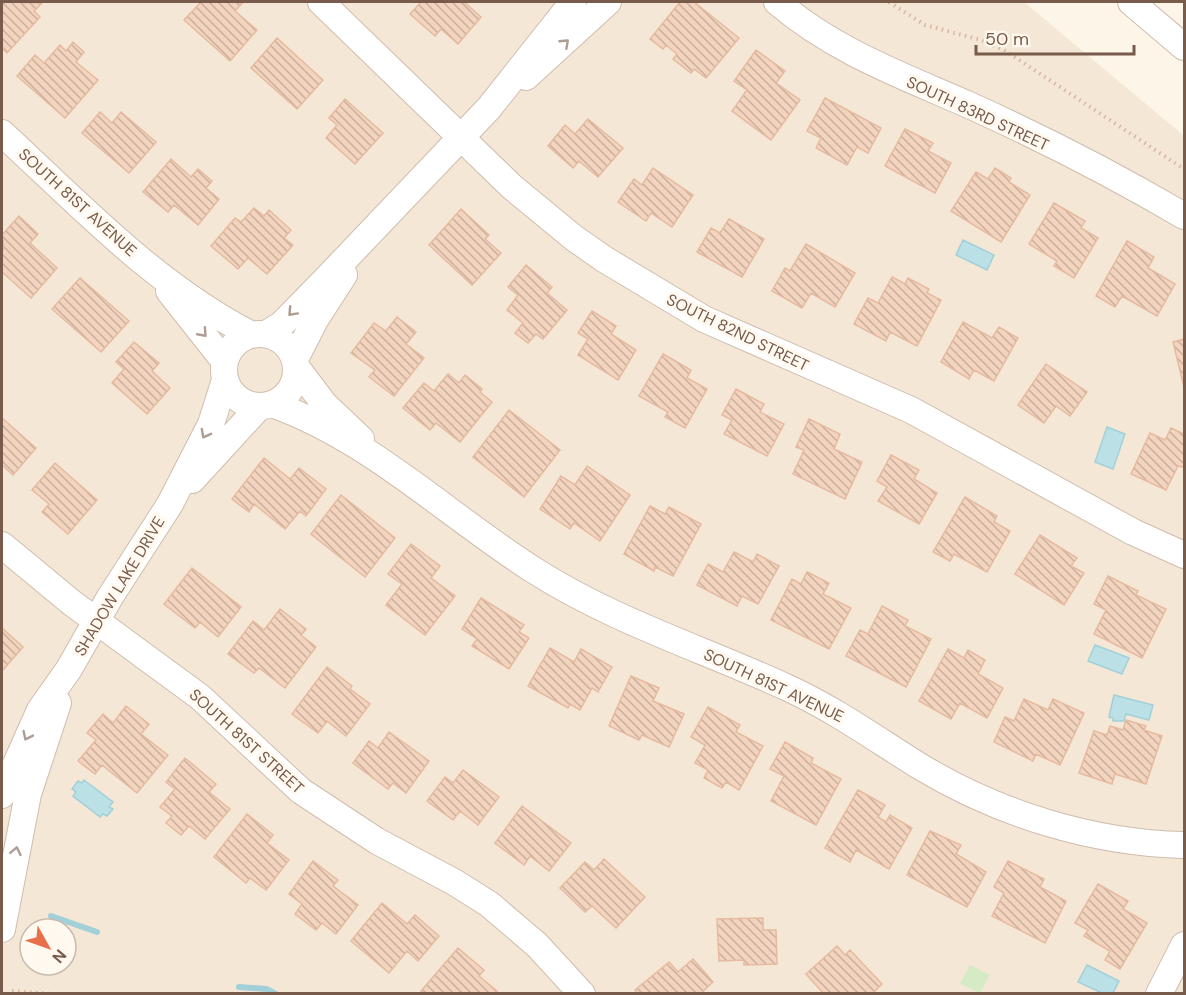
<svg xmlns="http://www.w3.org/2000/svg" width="1186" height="995" viewBox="0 0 1186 995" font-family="'DM Sans',sans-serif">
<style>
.residential{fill:#f5e7d6;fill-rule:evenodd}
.pitch{fill:#d4ebc5}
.water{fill:#bbe1e7;stroke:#a1d0d9;stroke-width:1.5}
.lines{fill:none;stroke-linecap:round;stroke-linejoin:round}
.stream{stroke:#a1d0d9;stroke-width:6}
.building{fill:url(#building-back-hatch);stroke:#e6ba9f;stroke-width:1.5}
.minor-casing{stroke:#cfbdad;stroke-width:28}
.path{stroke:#d8b7a1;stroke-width:4;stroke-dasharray:1.5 4.5;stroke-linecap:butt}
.minor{stroke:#fff;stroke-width:26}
.oneway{stroke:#ae9d93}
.labels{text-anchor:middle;stroke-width:6;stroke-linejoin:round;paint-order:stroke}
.street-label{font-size:16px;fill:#785b4b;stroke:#fff9ef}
</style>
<defs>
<pattern id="building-back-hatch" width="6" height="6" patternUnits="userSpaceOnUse" patternTransform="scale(1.5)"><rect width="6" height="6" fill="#f3d4bf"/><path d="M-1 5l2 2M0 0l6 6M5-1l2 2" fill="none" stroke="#caaf9d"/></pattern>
</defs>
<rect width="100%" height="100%" fill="#fdf5e8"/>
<path class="residential" d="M2,2h1022l160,134v857l-1182,1zM30,929h36v36h-36z"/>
<path class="pitch" d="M970,965l20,10 -10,18 -20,-9z"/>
<path class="water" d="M963,240l31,15 -7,15 -31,-15z
M1107,427l18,7 -12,35 -18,-7z
M1095,645l34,13 -7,16 -34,-13z
M1114,695l39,10 -4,15 -23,-6 -2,7h-11v-3l-4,-1z
M84,780l29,22 -4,5 4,2 -6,7 -4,-2 -3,3 -27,-21 3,-4 -4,-3 6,-8 4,2z
M1087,965l32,16 -6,12h-11l-24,-11z"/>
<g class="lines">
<path class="stream" d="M51,916l46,16
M239,987l28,2 9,5"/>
</g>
<path class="building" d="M2,2l40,1 -8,8 6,6 -33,36 -5,-5z
M201,2h42l-8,9 22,19 -27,31 -46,-41z
M421,2h43l17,15 -23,27 -17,-15 -6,7 -25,-22z
M680,2h14l45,36 -33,40 -12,-9 -3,4 -18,-14 4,-5 -11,-9 -3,4 -13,-10z
M277,38l46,42 -26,29 -46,-41z
M73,42l11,10 -8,10 22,18 -33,38 -48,-42 18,-21 9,8 16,-18 6,6z
M756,50l29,21 -9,12 24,17 -29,40 -39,-29 15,-21 -13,-9z
M825,98l56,30 -13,25 -11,-6 -10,18 -31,-17 5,-10 -14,-7z
M345,99l38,34 -28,31 -29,-26 11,-13 -8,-7z
M100,112l12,11 9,-11 35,30 -27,31 -47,-40z
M588,119l35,29 -25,29 -19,-16 -6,7 -25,-22 17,-21 10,9z
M905,129l28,14 -5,8 23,12 -16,30 -50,-27z
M171,159l20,18 7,-8 14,12 -6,7 13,11 -21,26 -24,-20 -6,7 -25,-20z
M653,168l40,27 -21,32 -21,-14 -5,8 -28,-19 16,-23 8,6z
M995,168l16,10 -2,4 21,13 -29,47 -50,-31 25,-39 12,7z
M1054,203l31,18 -4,7 17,10 -24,40 -20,-12 3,-5 -28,-17z
M254,208l10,8 5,-6 22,20 -7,8 9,7 -26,29 -19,-16 -10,11 -27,-23 24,-28 6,4z
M461,209l28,26 -4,4 16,14 -29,32 -43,-40z
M19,216l19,18 -8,9 27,25 -26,30 -29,-26v-22l2,-3 -2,-12z
M729,219l35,20 -22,38 -45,-25 14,-24 9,5z
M1127,241l27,16 -6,11 27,16 -18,32 -35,-20 -7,11 -19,-11z
M806,244l49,29 -20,34 -24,-14 -9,15 -30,-17 13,-23 5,3z
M526,265l26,22 -5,6 20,17 -24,29 -7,-5 -8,9 -13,-10 8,-10 -16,-13 11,-15 -10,-8z
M892,277l13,7 3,-6 21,11 -2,4 14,7 -24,46 -27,-14 -4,9 -32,-17 14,-26 10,5z
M80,278l49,43 -28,31 -49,-43z
M592,311l24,15 -5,8 25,16 -18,30 -40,-25 10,-16 -10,-6z
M397,317l19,15 -10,12 18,14 -30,38 -25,-19 6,-7 -24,-17 23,-30 12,8z
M963,322l29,16 7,-11 19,11 -24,43 -20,-11 -5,9 -28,-17z
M1184,339v48l-11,-45z
M134,342l25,21 -7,8 18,17 -23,26 -35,-31 12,-14 -8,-7z
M663,354l28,16 -4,8 20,11 -22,39 -20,-11 3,-5 -29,-16z
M1046,364l41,28 -17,24 -14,-10 -12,17 -26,-18z
M448,374l11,9 6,-8 17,14 -2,3 12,10 -32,40 -24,-19 -6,7 -27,-22 21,-25 10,8z
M736,389l28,15 -4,8 24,12 -17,32 -43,-22 8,-14 -10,-5z
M509,410l51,40 -36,47 -51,-40z
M2,418l34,30 -23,27 -11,-10z
M809,419l31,15 -6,15 28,13 -17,37 -52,-25 11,-24 -8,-3z
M1171,428l13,6v33l-6,-1 -12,24 -35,-16 19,-41 15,7z
M891,455l28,15 -5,9 23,14 -18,31 -41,-23 9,-14 -10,-6z
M264,458l26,21 9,-11 27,21 -20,27 -6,-5 -15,18 -31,-25 -5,8 -17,-13z
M55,463l42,37 -29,34 -26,-22 7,-8 -17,-14z
M587,466l43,29 -30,46 -26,-18 -4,6 -30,-20 21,-33 14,9z
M341,495l54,43 -30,39 -54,-43z
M965,497l32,19 -3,6 16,9 -23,41 -33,-18 -4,7 -17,-9z
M650,506l15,8 4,-7 32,17 -28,52 -18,-9 -1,4 -30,-17z
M1040,535l37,23 -6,8 13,7 -20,32 -49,-31z
M411,544l29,22 -9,12 24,18 -30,39 -39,-30 16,-21 -14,-10z
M734,552l19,10 4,-8 22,12 -21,38 -16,-8 -5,10 -40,-21 11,-21 15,8z
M192,568l49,39 -23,30 -18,-15 -5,6 -31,-24z
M807,572l22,11 -6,11 28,14 -22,41 -58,-29 21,-41 9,5z
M1108,576l30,15 -2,4 30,14 -24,49 -48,-24 12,-24 -12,-6z
M481,598l43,27 -5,7 10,6 -20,31 -37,-23 5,-7 -15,-10z
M882,606l26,14 -3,6 26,13 -25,48 -60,-31 14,-26 8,4z
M280,609l26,20 -5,6 15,12 -31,41 -26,-20 -5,5 -26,-19 25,-33 11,9z
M2,628l21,19 -21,24z
M550,648l24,14 7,-13 31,18 -14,25 -6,-4 -12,22 -10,-6 -2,4 -40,-22z
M948,649l16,9 4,-8 17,10 -7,14 25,14 -16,30 -27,-15 -9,16 -32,-18z
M327,667l25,19 -2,3 20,15 -24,32 -19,-15 -9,12 -26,-19z
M631,676l28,12 -6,13 31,13 -15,33 -27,-12 -3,5 -30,-14z
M1024,699l24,11 5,-11 31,14 -24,52 -24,-11 -3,7 -39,-19 11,-25 9,4z
M126,706l23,18 -8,10 27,21 -31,38 -35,-28 -7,9 -17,-13 18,-21 -9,-7 16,-19 10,9z
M708,707l32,18 -4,7 27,14 -24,44 -13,-8 -4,6 -18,-10 4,-8 -13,-7 10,-18 -14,-8z
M1126,720l20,6 -2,4 18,6 -16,48 -31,-10 -3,10 -33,-11 15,-42 13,4 3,-9 13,4z
M389,732l40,29 -23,32 -13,-10 -5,6 -35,-26 16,-22 9,7z
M785,742l28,16 -2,5 30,16 -25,46 -45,-24 13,-25 -14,-7z
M185,758l31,26 -7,8 21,17 -25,30 -16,-13 -8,9 -15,-12 6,-7 -12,-9 15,-18 -9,-7z
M463,770l36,27 -21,28 -18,-14 -7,9 -26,-19 18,-24 8,6z
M858,790l27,15 -7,12 8,5 4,-7 22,13 -23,41 -33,-19 -6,12 -25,-14z
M522,806l49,37 -22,28 -19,-15 -6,9 -29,-22z
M247,814l26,21 -6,8 22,17 -23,30 -16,-12 -4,5 -32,-26z
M930,831l31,14 -5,9 30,18 -19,35 -60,-32z
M604,859l41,38 -29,31 -24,-22 -7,6 -25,-24 25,-26 9,8z
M313,861l25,19 -5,6 25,19 -22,29 -14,-11 -6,7 -21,-16 7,-10 -13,-10z
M1008,861l36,18 -4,8 26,14 -21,42 -53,-27 12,-23 -10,-6z
M1098,884l30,17 -5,8 24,14 -27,46 -15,-9 5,-9 -26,-15 4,-6 -13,-7z
M382,903l25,21 8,-9 24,21 -21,25 -11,-10 -18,22 -38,-32z
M763,918v12h13l1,34 -33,1v-5l-25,1 -2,-42z
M837,946l8,9 5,-5 32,34 -10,10h-48l-18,-20z
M458,948l26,22 -5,6 18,15 -3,3h-70l-3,-3z
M693,959l20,23 -13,12h-62l-3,-4 34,-28 9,10z"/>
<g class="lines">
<g class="minor-casing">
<path id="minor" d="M321,2l190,184 63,52 30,21 100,60 207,91 222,122 51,23
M777,2c57,49 124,73 192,103 73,33 147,71 215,111
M1131,2l53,45
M526,77l82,-75
M2,133c78,72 154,153 250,202
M169,291l56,71
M266,334l15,-9 47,-48 161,-169 84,-106
M224 370a36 36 0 1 1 72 0a36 36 0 1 1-72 0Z
M295,359l20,-39 29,-45
M297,368l28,37 36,34
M272,404c98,35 174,110 260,165 79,51 171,80 256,119 48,22 89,52 133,79 78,47 172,76 263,78
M192,480l68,-74
M2,545l70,58 128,94 101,94 76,50 77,41 35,22 48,41 45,49
M2,795l38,-85 29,-41 41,-72 60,-93 41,-80 14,-44
M2,929l26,-135 30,-91
M1159,994l25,-49"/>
</g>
<path class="path" d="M889,2l36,23 56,15 23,10 180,119
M12,991l41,3"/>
<use href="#minor" class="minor"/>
</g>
<defs><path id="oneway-chevron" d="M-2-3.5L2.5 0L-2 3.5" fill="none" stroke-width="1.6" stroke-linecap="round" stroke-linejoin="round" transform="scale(1.5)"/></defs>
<g class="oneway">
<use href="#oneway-chevron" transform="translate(565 43) rotate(-43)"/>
<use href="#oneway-chevron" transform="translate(292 312) rotate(133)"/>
<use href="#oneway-chevron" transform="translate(203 333) rotate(48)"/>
<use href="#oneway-chevron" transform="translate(205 434) rotate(118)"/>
<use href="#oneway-chevron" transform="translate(27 736) rotate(116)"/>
<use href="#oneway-chevron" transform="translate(16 851) rotate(-78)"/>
</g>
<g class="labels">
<g class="street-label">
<text transform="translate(978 113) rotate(25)" y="6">SOUTH 83RD STREET</text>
<text transform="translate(78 202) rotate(42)" y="6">SOUTH 81ST AVENUE</text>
<text transform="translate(738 332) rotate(26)" y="6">SOUTH 82ND STREET</text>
<text transform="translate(119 586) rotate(-59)" y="6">SHADOW LAKE DRIVE</text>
<text transform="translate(774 685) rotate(25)" y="6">SOUTH 81ST AVENUE</text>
<text transform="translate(247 741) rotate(42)" y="6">SOUTH 81ST STREET</text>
</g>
</g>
<rect width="1186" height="995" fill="none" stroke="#785b4b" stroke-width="6"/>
<g transform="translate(48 947) rotate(130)"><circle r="28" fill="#fff9ef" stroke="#c9baad" stroke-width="1.5"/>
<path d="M0-4.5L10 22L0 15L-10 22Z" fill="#e96f4b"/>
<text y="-9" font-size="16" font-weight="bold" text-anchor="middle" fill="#785b4b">N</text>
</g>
<path d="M976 45v9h158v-9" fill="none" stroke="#785b4b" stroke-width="3"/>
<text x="985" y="45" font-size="18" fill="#785b4b" stroke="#fff9ef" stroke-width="4.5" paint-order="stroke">50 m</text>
</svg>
